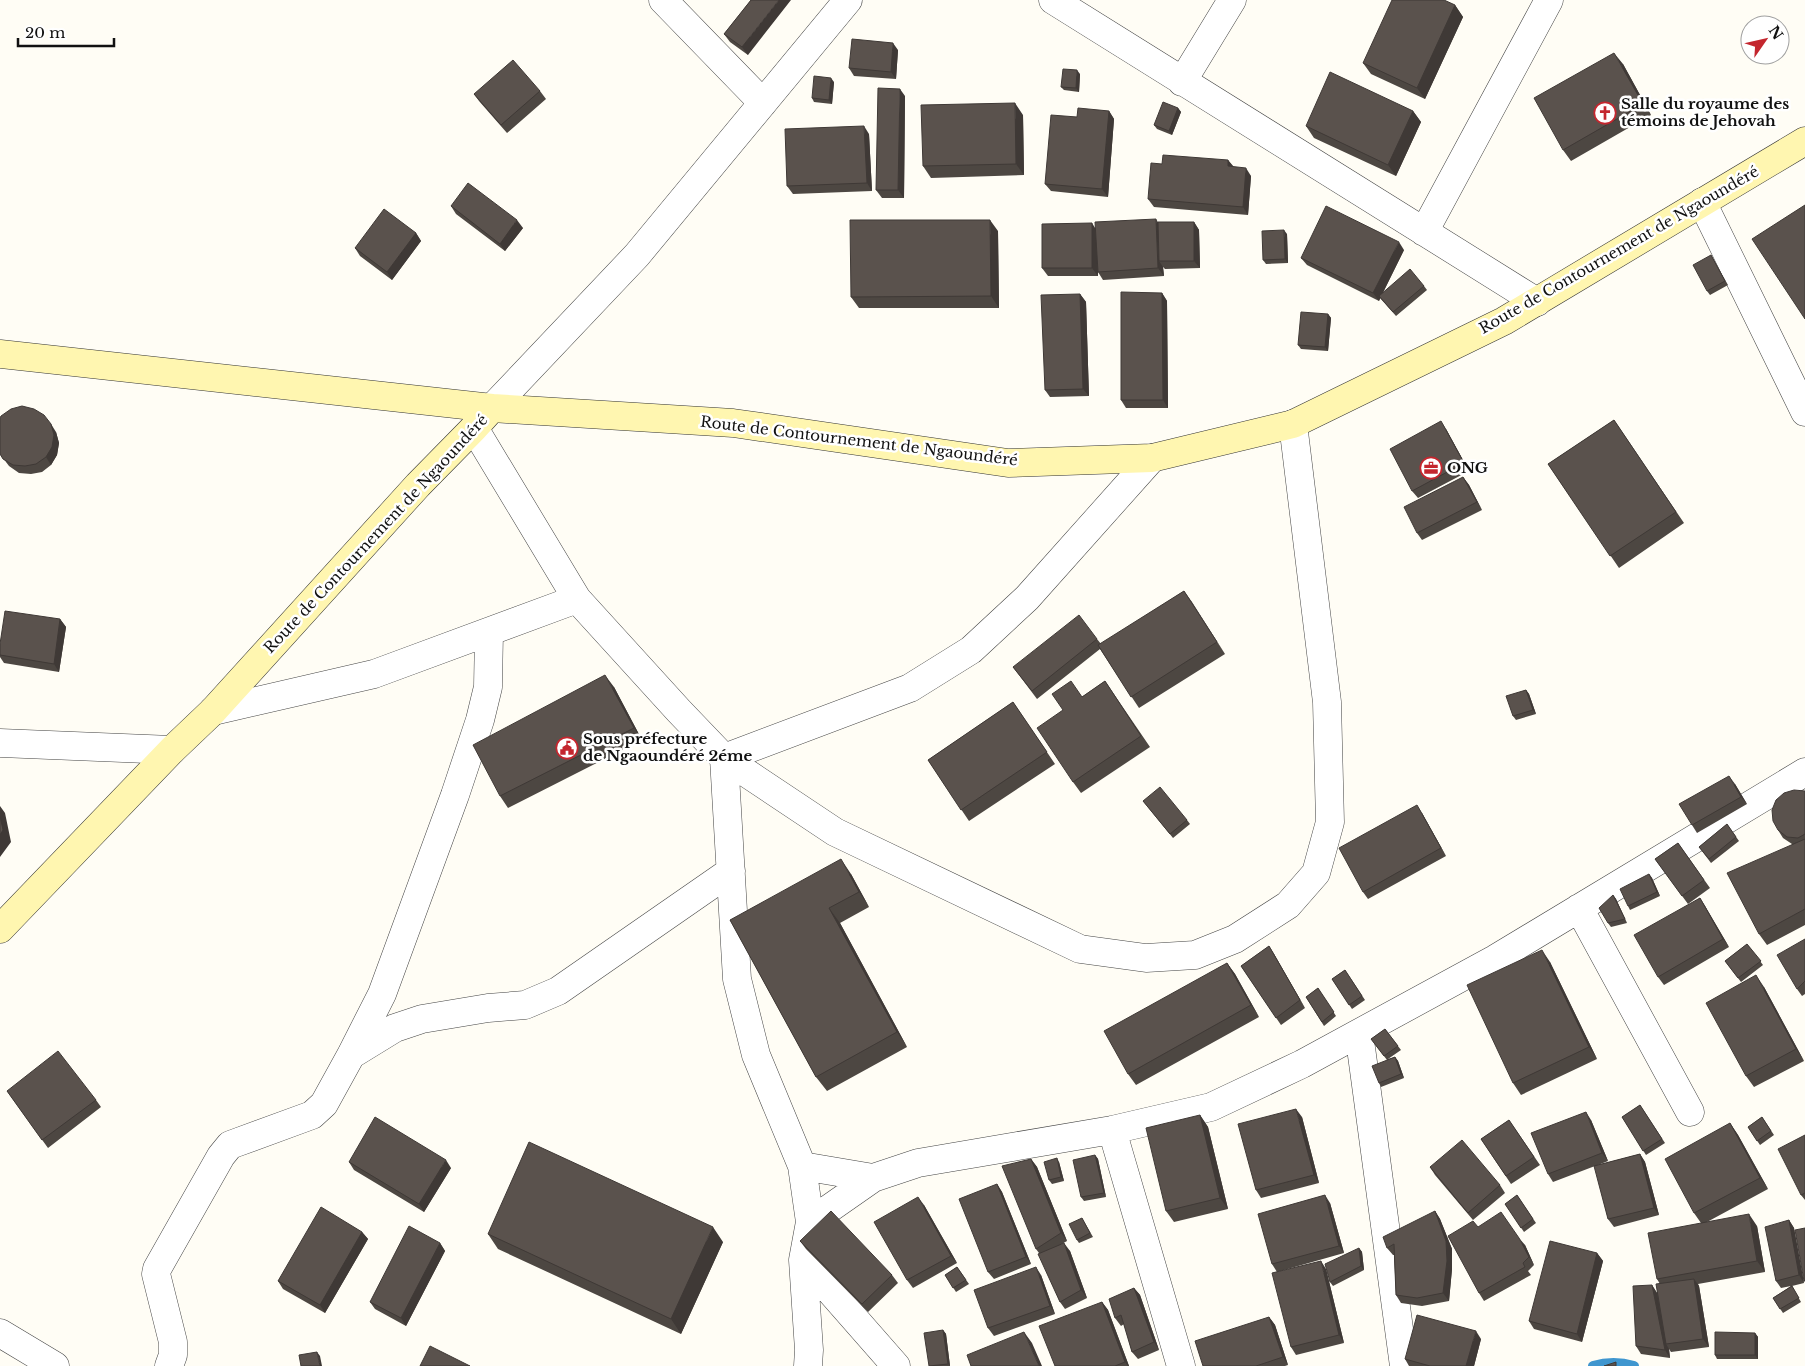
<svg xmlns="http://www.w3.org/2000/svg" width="1805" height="1366" viewBox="0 0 1805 1366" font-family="'Libre Baskerville',serif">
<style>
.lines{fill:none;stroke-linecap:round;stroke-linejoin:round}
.stream{stroke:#3f96cf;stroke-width:10}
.street-casing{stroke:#444;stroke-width:29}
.secondary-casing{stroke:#333;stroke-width:29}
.street{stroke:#fff;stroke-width:28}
.secondary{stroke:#fff6b0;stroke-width:28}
.wall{fill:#4d4742}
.shaded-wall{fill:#3f3936}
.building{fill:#5a524d;stroke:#3f3936}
.labels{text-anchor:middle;stroke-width:5;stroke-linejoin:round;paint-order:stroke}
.poi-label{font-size:15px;font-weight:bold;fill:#111;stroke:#fff;text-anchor:start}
.street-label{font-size:15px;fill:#111;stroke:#fff}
</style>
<rect width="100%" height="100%" fill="#fffdf5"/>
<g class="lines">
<path class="stream" d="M1593,1366c14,-4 27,-4 41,0"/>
<g class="street-casing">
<path id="street" d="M663,0l100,103
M1053,0l484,302
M1182,82l50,-82
M1702,202l103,210
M1424,232l125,-232
M492,408l145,-153 211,-255
M474,428l103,171 102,112 45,47 111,74 245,117 66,9 49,-3 40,-16 53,-34 28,-32 14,-51 -3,-120 -34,-278
M213,711l161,-37 203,-75
M0,743l172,7
M724,758l186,-70 61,-38 56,-52 125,-140
M724,758l13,221 19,76 46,111 8,56
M1579,908l111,204
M1359,1033l45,333
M351,1055l44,-27 27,-9 66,-11 37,-3 33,-14 173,-120
M1112,1130l69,236
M802,1166l71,12
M803,1260l93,106
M0,1333l55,33
M169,1366l4,-11v-13l-17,-68 1,-5 64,-113 9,-11 82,-30 12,-11 27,-49 31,-61 73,-199 25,-75 8,-33 1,-55
M808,1366l1,-16 -6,-90 7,-38 63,-44 45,-15 194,-33 99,-23 91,-43 193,-105 310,-187"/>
</g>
<g class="secondary-casing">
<path id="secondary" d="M0,354l492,54
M0,929l172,-179 41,-39 205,-226 56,-57 18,-20 241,15 275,40 144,-5 141,-34 211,-103 301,-180"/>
</g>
<use href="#street" class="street"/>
<use href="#secondary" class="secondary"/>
</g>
<path class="wall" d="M751,0l-3,55 -18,-13 -6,-8z
M1455,5l8,12 -38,82 -54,-25 -8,-11z
M898,50l-2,29 -42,-3 -5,-8z
M1623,64l28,51 -80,46 -8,-11z
M1080,74l-1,18 -15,-2 -3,-3z
M834,82l-2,22 -18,-2 -2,-4z
M540,91l6,8 -39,34 -28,-32 -5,-7z
M905,96l-1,102h-22l-6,-8z
M1178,108l3,4 -9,23 -15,-6 -3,-4z
M1109,111l5,8 -6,78 -57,-6 -6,-7 32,-67z
M1413,111l8,11 -25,54 -82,-38 -8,-12z
M1023,115l1,60 -93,3 -8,-12z
M869,134l3,57 -79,3 -6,-8z
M1228,160l5,7 18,9 -3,39 -94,-8 -6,-8 14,-35z
M451,206l72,22 -18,23 -49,-37z
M1194,222l5,8 1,38 -35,1 -2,-2 1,9 -61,4 -5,-8v4h-50l-6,-8 53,-40 63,-5z
M998,231l1,77h-140l-8,-11z
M416,233l5,8 -29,39 -32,-24 -5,-8z
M1287,234l1,29 -22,1 -3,-4z
M1404,250l-21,42 41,-6 3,4 -31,26 -16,-18 -1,3 -72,-36 -6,-7z
M1711,255l17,30 -18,10 -3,-4z
M1162,293l5,8 1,107h-42l-5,-8z
M1080,294l6,8 3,94 -39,1 -5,-7z
M1328,314l3,4 -3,33 -27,-2 -3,-4z
M1614,420l70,103 -65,45 -71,-104z
M1446,429l23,42 -51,27 -6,-7z
M56,432l3,11 -2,12 -6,10 -9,7 -11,2 -12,-1 -10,-7 -9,-12z
M1463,477l6,8 13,25 -60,30 -5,-7z
M1184,591l41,63 -86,54 -39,-59 -63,50 -24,-32 84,-28 4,5z
M60,619l6,8 -7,45 -55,-9 -4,-6v-13z
M1105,681l45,66 -69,46 -8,-11 -10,-72z
M614,687l28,53 -134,68 -8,-12z
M1526,690l3,4 7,20 -20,6 -3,-4z
M1013,702l42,62 -86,57 -41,-61z
M1735,784l12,20 -50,29 -5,-8z
M1805,791v134l-38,20 -8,-11 33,-90 -9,-6 -5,-8z
M1143,801l44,19 3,4 -17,14z
M1422,813l24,43 -78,43 -5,-7z
M1727,824l12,17 -28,22 -12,-16z
M1678,843l32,45 -22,16 -33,-45z
M851,874l18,33 -29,16 67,124 -80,44 -11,-14 -86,-157z
M1649,874l3,4 8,18 -30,14 -2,-4z
M1613,895l3,4 11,24 -16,4 -3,-4z
M1700,898l5,8 24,41 -65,38 -6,-8z
M1805,939v55l-3,2 -5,-7z
M1747,944l16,21 -22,17 -16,-21z
M1269,946l5,8 31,54 -24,17 -40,-59z
M1550,962l47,97 -76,36 -8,-12z
M1227,963l8,11 24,43 -123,68 -8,-11z
M1345,970l20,30 -13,9 -20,-30z
M1764,987l40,74 -50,26 -8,-11z
M1318,988l18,28 -12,10 -18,-29z
M1385,1029l16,21 -13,9 7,-2 3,4 6,17 -23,9 -2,-4 8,-23 -16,-21z
M7,1091l89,9 5,7 -53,41z
M1640,1105l25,38 -19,12 -24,-38z
M1200,1115l8,12 20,82 -54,13 -8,-11z
M1302,1117l17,66 -58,15 -5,-8z
M1762,1117l12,18 -14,10 -12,-18z
M1509,1120l31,45 -29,19 -30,-45z
M1591,1120l17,41 -10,4 42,-11 5,8 14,53 -45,12 -6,-8 -13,-53 -42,16 -5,-8z
M1730,1123l8,12 30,54 -61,33 50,4 8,46 -67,12 1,2 10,61 -38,5 -2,-3 1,9 -29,-4 -5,-8 16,-61 5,8 3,-9 -3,-5 44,-56 -7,-10z
M1805,1135v65l-4,-5z
M1095,1155l3,4 8,38 -22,4 -3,-4z
M1031,1159l6,8 30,74 -7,4 10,6 17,47 -22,11 -5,-7 -21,-49 -3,-4z
M349,1162l102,6 -27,44 -70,-42z
M1059,1162l5,19 -12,3 -3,-4z
M1430,1167l70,18 5,8 -32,27 -38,-45z
M997,1184l5,8 29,72 -37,15 -6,-7z
M1517,1195l19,28 -12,9 -19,-28z
M1330,1203l14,50 -67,19 -5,-8z
M924,1205l33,58 -44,25 -6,-8z
M1435,1211l5,8 12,30v20l-3,32 -27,5 -21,-3 -5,-8 -2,-40h-1l-6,-7z
M1082,1218l11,19 -14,6 -2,-3z
M1789,1220l5,8 10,55 -12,3 9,16 -18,11 -10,-15 18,-12 -10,2 -5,-7z
M1478,1227l47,18 9,20 -6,6 3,4 -47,26 -5,-8z
M362,1232l6,7 -43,74 -42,-24 -5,-8z
M488,1234l235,8 -42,92 -183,-85z
M800,1241l92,34 6,8 -30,29 -62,-63z
M440,1243l5,8 -39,75 -31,-17 -5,-7z
M1359,1248l3,4 2,18 -31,16 -3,-4z
M1597,1253l6,8 -21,81 -48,-13 -5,-8z
M957,1267l12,17 -13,8 -11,-17z
M1326,1269l18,74 -48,12 -5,-8z
M1041,1275l14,39 -61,22 -6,-8z
M1134,1288l6,7 19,55 -21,9 -6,-7 -8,-28 -3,2 -6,-8z
M1102,1302l6,8 21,56h-74z
M1269,1317l6,8 13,40 -3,1h-82z
M943,1330l3,4 4,32h-21z
M1755,1333l3,4v22h-41l-2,-4z
M1481,1339l-7,27h-65l-4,-7z"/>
<path class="shaded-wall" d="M779,0h12l-43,55 -6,-8z
M1455,5l8,12 -38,82 -8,-11z
M893,43l5,7 -2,29 -5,-7z
M1614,53l9,11 28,51 -8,-11z
M1077,70l3,4 -1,18 -3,-4z
M831,78l3,4 -2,22 -3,-4z
M900,89l5,7 -1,102 -6,-8z
M1015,103l8,12 1,60 -8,-11z
M1178,108l3,4 -9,23 -3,-4z
M1109,111l5,8 -6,78 -6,-8z
M1413,111l8,11 -25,54 -8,-11z
M864,126l5,8 3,57 -5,-8z
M1228,160l6,7 -6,-1z
M1246,168l5,8 -3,39 -5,-8z
M1156,219l5,8 -2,34 4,6 1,9 -6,-8z
M517,220l6,8 -18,23 -5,-7z
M990,220l8,11 1,77 -8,-12z
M1194,222l5,8 1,38 -6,-7z
M1092,223l5,8 1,45 -6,-8z
M1284,230l3,4 1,29 -3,-4z
M416,233l5,8 -29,39 -5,-8z
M1399,242l5,8 -25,51 -6,-8z
M1162,293l5,8 1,107 -5,-8z
M1080,294l6,8 3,94 -6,-7z
M1328,314l3,4 -3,33 -3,-4z
M1441,421l5,8 23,42 -5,-8z
M51,424l5,8 3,11 -2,12 -6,10 -5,-8z
M1463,477l6,8 13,25 -5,-8z
M1184,591l8,11 33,52 -8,-12z
M60,619l6,8 -7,45 -5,-8z
M605,675l9,12 28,53 -8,-12z
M1526,690l3,4 7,20 -3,-4z
M1729,776l6,8 12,20 -6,-7z
M1417,805l5,8 24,43 -5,-8z
M0,806l5,7 6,29 -11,15z
M841,859l10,15 18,33 -10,-15z
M1649,874l3,4 8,18 -3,-4z
M1613,895l3,4 11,24z
M1700,898l5,8 24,41 -6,-8z
M829,908l11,15 67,124 -10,-15z
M1269,946l5,8 31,54 -5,-8z
M1542,950l8,12 47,97 -8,-12z
M1227,963l8,11 24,43 -8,-12z
M1756,975l8,12 40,74 -8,-12z
M1395,1057l3,4 6,17 -3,-4z
M1296,1109l6,8 17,66 -5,-8z
M1586,1112l5,8 17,41 -6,-8z
M1200,1115l8,12 20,82 -8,-11z
M1730,1123l8,12 30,54 -8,-11z
M1640,1154l5,8 14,53 -5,-7z
M1095,1155l3,4 8,38 -2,-4z
M1057,1158l2,4 5,19 -3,-4z
M1031,1159l6,8 30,74 -6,-8z
M446,1160l5,8 -27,44 -5,-8z
M997,1184l5,8 29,72 -5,-7z
M1325,1195l5,8 14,50 -5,-7z
M918,1197l6,8 33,58 -6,-7z
M1435,1211l5,8 12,30v20l-3,32 -6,-8z
M1749,1214l8,12 8,46 -8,-11z
M1789,1220l5,8 10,55 -5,-8z
M713,1227l10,15 -42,92 -10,-15z
M362,1232l6,7 -43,74 -5,-8z
M1519,1238l6,7 9,20 -5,-8z
M440,1243l5,8 -39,75 -5,-8z
M1064,1243l6,8 17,47 -6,-8z
M1359,1248l3,4 2,18 -3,-4z
M1597,1253l6,8 -21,81 -5,-8z
M1321,1261l5,8 18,74 -5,-8z
M1036,1267l5,8 14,39 -5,-8z
M1694,1279l5,7 10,61 -6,-8z
M1652,1285l5,8 9,51 3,5 1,9 -5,-8z
M1134,1288l6,7 19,55 -5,-8z
M1102,1302l6,8 21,56h-1l-3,-4z
M1269,1317l6,8 13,40 -5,-8z
M943,1330l3,4 4,32 -2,-2z
M1476,1331l5,8 -7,27h-8z
M1024,1332l8,11 10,23h-3z
M1755,1333l3,4v22l-3,-4z
M317,1352l3,4 2,10h-2z"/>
<path class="building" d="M751,0h28l-37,47 -18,-13z
M1392,0h52l11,5 -38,83 -54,-25z
M852,39l41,4 -2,29 -42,-4z
M1614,53l29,51 -80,46 -29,-52z
M513,60l27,31 -39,34 -27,-31z
M1063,69l14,1 -1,18 -15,-1z
M1330,72l83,39 -25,54 -82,-39z
M814,76l17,2 -2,22 -17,-2z
M878,88l22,1 -2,101h-22z
M1163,102l15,6 -9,23 -15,-6z
M1015,103l1,61 -93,2 -2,-61z
M1078,108l31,3 -7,78 -57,-5 6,-69 26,2z
M864,126l3,57 -80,3 -2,-57z
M1163,155l65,5v6l18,2 -3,39 -95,-8 3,-36 11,1z
M468,183l49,37 -17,24 -49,-38z
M1805,205v114l-53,-80z
M1326,206l73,36 -26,51 -72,-35z
M384,209l32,24 -29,39 -32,-24z
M1156,219l2,49 -60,4 -3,-50z
M850,220h140l1,76 -140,1z
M1158,222h36v39h-35z
M1092,223v45h-50v-44z
M1284,230l1,29 -22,1 -1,-29z
M1711,255l14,26 -18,10 -14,-26z
M1410,269l14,17 -31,26 -14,-16z
M1121,292l41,1 1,107h-42z
M1080,294l3,95 -38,1 -4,-95z
M1301,312l27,2 -3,33 -27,-2z
M22,406l12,3 10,6 7,9 3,11 -2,12 -6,10 -10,7 -11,2 -12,-1 -10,-6 -3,-5v-36l1,-2 10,-7z
M1614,420l62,92 -66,44 -62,-92z
M1441,421l23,42 -52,28 -22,-42z
M1463,477l14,25 -60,31 -13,-26z
M1184,591l33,51 -86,55 -33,-52z
M5,611l55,8 -6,45 -54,-9v-11z
M1079,615l18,24 -65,52 -19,-24z
M605,675l29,53 -134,68 -27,-51z
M1071,681l11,16 23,-16 36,55 -68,46 -36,-54 26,-18 -11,-16z
M1526,690l7,20 -20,6 -7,-20z
M1013,702l34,50 -86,58 -33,-50z
M1729,776l12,21 -49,28 -13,-21z
M1160,787l27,33 -17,14 -27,-33z
M1794,790l11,1v43l-7,4 -11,-1 -9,-7 -5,-9 -1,-11 4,-10 8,-7z
M1417,805l24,43 -78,44 -24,-44z
M0,816l3,14 -3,5z
M1727,824l9,13 -27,22 -10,-12z
M1805,839v70l-46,25 -32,-61z
M1678,843l26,37 -22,16 -27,-37z
M841,859l18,33 -30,16 68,124 -81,45 -86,-157z
M1649,874l8,18 -29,14 -8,-17z
M1613,895l12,24 -17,4 -9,-15z
M1700,898l23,41 -65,38 -24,-42z
M1805,939v42l-8,8 -20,-34z
M1747,944l14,17 -23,17 -13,-17z
M1269,946l31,54 -24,18 -35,-52z
M1542,950l47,97 -76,36 -46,-98z
M1227,963l24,42 -123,69 -24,-43z
M1345,970l17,26 -13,9 -17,-26z
M1756,975l40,74 -50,27 -40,-73z
M1318,988l16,24 -12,10 -16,-25z
M1385,1029l13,17 -14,10 -13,-17z
M58,1051l38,49 -54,40 -35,-49z
M1395,1057l6,17 -22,9 -7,-17z
M1640,1105l22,34 -19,12 -21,-34z
M1296,1109l18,66 -58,15 -18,-66z
M1586,1112l16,41 -54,21 -17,-41z
M1200,1115l20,83 -54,13 -20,-83z
M375,1117l71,43 -27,44 -70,-42z
M1762,1117l9,14 -14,10 -9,-14z
M1509,1120l25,37 -28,19 -25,-37z
M1730,1123l30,55 -66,35 -29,-54z
M1805,1135v58l-4,2 -23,-46z
M1462,1140l38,45 -32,28 -38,-46z
M529,1142l184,85 -42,92 -183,-85z
M1640,1154l14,54 -46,11 -14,-53z
M1095,1155l9,38 -23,4 -8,-37z
M1057,1158l4,19 -12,3 -5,-18z
M1031,1159l30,74 -25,16 -34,-83z
M997,1184l29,73 -38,15 -29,-73z
M1325,1195l14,51 -67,18 -14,-50z
M1517,1195l16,24 -12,9 -16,-24z
M918,1197l33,59 -44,24 -33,-58z
M321,1207l41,25 -42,73 -42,-24z
M831,1211l61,64 -30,29 -62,-63z
M1435,1211l11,30 1,20 -4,32 -26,5 -21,-3 -2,-51 -7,4 -4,-11z
M1501,1212l18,26 10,19 -6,6 2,4 -46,26 -31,-57 25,-15 5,6z
M1749,1214l8,47 -100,18 -9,-46z
M1082,1218l8,15 -13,7 -8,-16z
M1789,1220l10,55 -23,6 -11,-54z
M409,1226l31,17 -39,75 -31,-16z
M1805,1228v53h-1l-9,-51z
M1550,1241l47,12 -20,81 -48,-13z
M1064,1243l17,47 -21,12 -22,-48z
M1359,1248l2,18 -31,16 -5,-18z
M1321,1261l18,74 -48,12 -19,-74z
M957,1267l9,13 -13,8 -8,-13z
M1036,1267l14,39 -62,22 -14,-38z
M1694,1279l9,60 -37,5 -10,-60z
M1652,1285l13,65 -29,-4 -3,-60z
M1792,1286l7,12 -19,11 -7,-11z
M1134,1288l20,54 -22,10 -11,-37 -6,3 -6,-19z
M1102,1302l23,60 -10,4h-60l-16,-40z
M1417,1315l59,16 -10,35h-36l-25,-7z
M1269,1317l14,40 -27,9h-53l-8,-25z
M943,1330l5,34 -19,2 -5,-33z
M1024,1332l15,34h-68l-4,-11z
M1715,1332l40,1v22h-40z
M430,1346l40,20h-50z
M317,1352l3,14h-19l-2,-11z
M1616,1362v4h-12z"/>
<defs>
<g id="church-ring" transform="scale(1.125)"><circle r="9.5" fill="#fff" stroke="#c4262e" stroke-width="1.5"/><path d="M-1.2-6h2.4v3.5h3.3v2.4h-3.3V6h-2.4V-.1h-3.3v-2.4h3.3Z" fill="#c4262e"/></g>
<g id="office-ring" transform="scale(1.125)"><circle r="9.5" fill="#fff" stroke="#c4262e" stroke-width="1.5"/><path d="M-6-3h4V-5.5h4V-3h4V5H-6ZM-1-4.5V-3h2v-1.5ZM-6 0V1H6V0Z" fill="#c4262e"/></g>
<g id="civic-ring" transform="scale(1.125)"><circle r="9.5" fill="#fff" stroke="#c4262e" stroke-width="1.5"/><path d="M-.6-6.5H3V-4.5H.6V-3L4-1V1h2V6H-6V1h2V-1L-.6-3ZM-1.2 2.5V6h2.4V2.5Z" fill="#c4262e"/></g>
</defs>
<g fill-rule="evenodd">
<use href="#church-ring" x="1605" y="113"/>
<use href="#office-ring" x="1431" y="468"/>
<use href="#civic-ring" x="567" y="748"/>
</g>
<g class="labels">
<g class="poi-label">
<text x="1621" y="109">Salle du royaume des<tspan x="1621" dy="17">témoins de Jehovah</tspan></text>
<text x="1447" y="473">ONG</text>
<text x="583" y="744">Sous préfecture<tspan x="583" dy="17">de Ngaoundéré 2éme</tspan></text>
</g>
<g class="street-label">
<text transform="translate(1619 250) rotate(-30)" y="5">Route de Contournement de Ngaoundéré</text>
<text transform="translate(859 441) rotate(7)" y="5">Route de Contournement de Ngaoundéré</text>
<text transform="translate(376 534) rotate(-47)" y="5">Route de Contournement de Ngaoundéré</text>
</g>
</g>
<g transform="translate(1765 40) rotate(56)"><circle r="24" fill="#ffffff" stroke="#a0a0a0"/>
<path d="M0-4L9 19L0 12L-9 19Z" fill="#c4262e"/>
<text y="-8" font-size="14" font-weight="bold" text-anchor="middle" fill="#111111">N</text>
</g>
<path d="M18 38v8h96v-8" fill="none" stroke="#111111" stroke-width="2.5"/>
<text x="25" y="38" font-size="15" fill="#111111" stroke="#ffffff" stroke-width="4" paint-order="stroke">20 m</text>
</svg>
